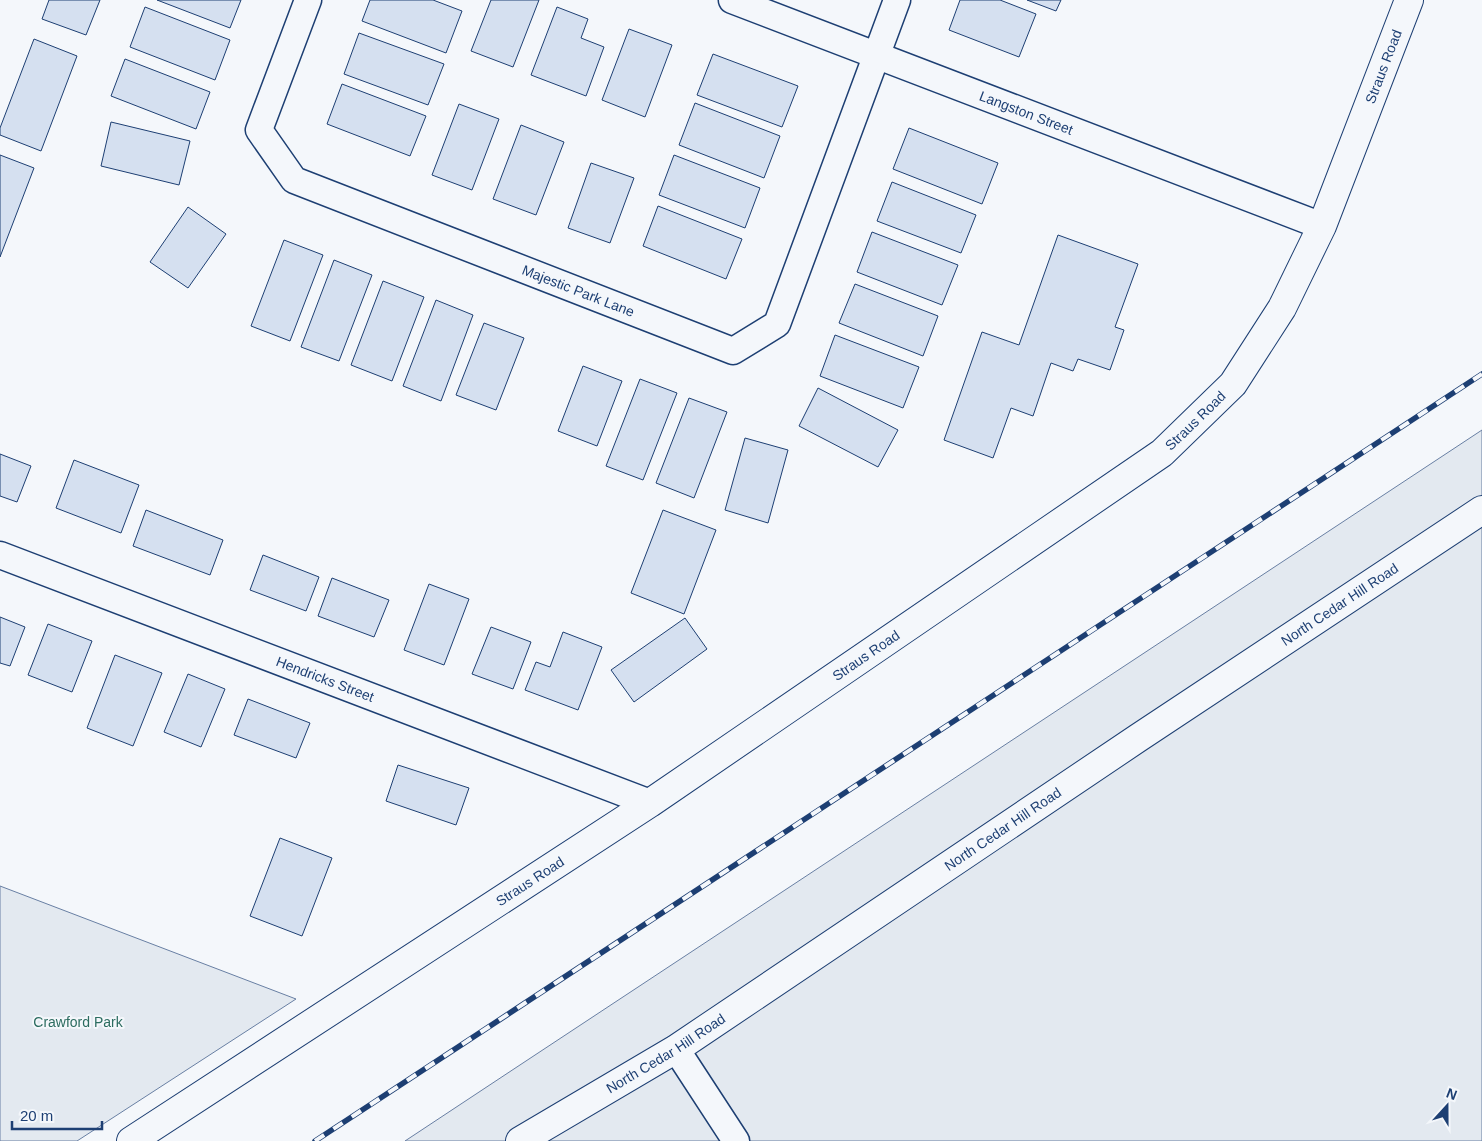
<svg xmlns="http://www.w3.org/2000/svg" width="1482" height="1141" viewBox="0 0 1482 1141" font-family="Arial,sans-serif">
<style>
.green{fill:#e3e9f0;stroke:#687fa3}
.building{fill:#d5e0f0;stroke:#1d3f73}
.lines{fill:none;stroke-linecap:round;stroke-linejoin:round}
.minor-casing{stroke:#1d3f73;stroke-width:29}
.tertiary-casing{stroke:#1d3f73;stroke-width:30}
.minor{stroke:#f4f7fb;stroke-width:26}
.tertiary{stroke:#f4f7fb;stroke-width:28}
.rail-casing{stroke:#1d3f73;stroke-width:5.5}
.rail{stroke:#f4f7fb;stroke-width:4;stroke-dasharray:11;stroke-linecap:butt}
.labels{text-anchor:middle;stroke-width:4;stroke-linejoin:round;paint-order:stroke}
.street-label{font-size:14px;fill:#1d3f73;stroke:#f4f7fb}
.park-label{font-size:14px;fill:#2c6c60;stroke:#f4f7fb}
</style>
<rect width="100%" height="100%" fill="#f4f7fb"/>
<path class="green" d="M1482,430v711h-1077l124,-82z
M0,886l296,113 -219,142h-77z"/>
<path class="building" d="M49,0h51l-14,35 -44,-16z
M157,0h84l-11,28z
M370,0h63l29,11 -16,42 -84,-32z
M491,0h48l-26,67 -42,-16z
M960,0h40l36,14 -17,43 -70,-27z
M1027,0h34l-5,11z
M145,7l85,33 -15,40 -85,-33z
M557,7l31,12 -7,19 23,9 -18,49 -55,-21z
M629,29l43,16 -27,72 -43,-17z
M359,33l85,31 -16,41 -84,-31z
M34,39l43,17 -36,95 -41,-16v-7z
M713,54l85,32 -16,41 -85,-32z
M125,59l85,33 -14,37 -85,-33z
M342,84l84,32 -16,40 -83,-32z
M695,103l85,33 -16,42 -85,-33z
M459,104l40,15 -27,71 -40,-15z
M111,122l79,19 -11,44 -78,-19z
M521,125l43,17 -28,73 -43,-16z
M909,128l89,35 -16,41 -89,-35z
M0,155l34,13 -34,89z
M674,155l86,33 -15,40 -86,-33z
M591,163l43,15 -24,65 -42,-15z
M892,182l84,33 -15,38 -84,-32z
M658,206l84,33 -16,40 -83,-33z
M188,207l38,27 -38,54 -38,-26z
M872,232l86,33 -16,40 -85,-33z
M1058,235l80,29 -23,63 9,3 -14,40 -32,-11 -5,12 -22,-8 -18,53 -22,-8 -18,50 -49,-18 38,-108 37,13z
M284,240l39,15 -33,86 -39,-15z
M334,260l38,15 -33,86 -38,-14z
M383,281l41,16 -32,84 -41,-16z
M855,284l83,32 -15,40 -84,-33z
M436,300l37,15 -32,86 -38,-15z
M484,323l40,15 -28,72 -40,-15z
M835,335l84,32 -16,41 -83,-32z
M583,366l39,15 -25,65 -39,-15z
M640,379l37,14 -34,87 -37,-14z
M818,388l80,42 -20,37 -79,-41z
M689,398l38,14 -33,86 -38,-15z
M745,438l43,12 -20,73 -43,-13z
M0,454l31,12 -14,36 -17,-6z
M74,460l65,25 -18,48 -65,-25z
M146,510l77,30 -13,35 -77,-29z
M663,510l53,20 -32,84 -53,-21z
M263,555l56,22 -13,34 -56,-21z
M332,578l57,22 -15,37 -56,-21z
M429,584l40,15 -25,66 -40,-15z
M0,617l25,10 -15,39 -10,-3z
M685,618l22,31 -73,53 -23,-32z
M48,624l44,17 -20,51 -44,-17z
M491,627l40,15 -18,47 -41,-15z
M563,632l39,15 -24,63 -53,-20 11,-28 14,5z
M115,655l47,18 -29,73 -46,-18z
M188,674l37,15 -24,58 -37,-15z
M248,699l62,24 -14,35 -62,-23z
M398,765l71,23 -13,37 -70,-24z
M280,838l52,20 -30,78 -52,-20z"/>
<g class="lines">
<g class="minor-casing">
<g id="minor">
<path id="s1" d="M308,0l-49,130 35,50 439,171 44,-27 120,-324"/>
<path id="s2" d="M732,0l590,226"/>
<path id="s3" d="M0,555l650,248"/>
<path d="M676,1049l60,92"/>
</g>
</g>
<g class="tertiary-casing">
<g id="tertiary">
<path id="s4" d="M131,1141l519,-338 512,-350 71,-69 49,-76 40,-82 87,-226"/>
<path id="s5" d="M520,1141l156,-92 462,-311 344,-228"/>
</g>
</g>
<use href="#minor" class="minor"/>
<use href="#tertiary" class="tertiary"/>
<g class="rail-casing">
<path id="rail" d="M315,1141l1167,-767"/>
</g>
<use href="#rail" class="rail"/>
</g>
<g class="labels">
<g class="street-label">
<text dy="5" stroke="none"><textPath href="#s4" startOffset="1691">Straus Road</textPath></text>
<text dy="5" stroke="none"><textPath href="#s2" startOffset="315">Langston Street</textPath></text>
<text dy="5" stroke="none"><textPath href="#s1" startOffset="505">Majestic Park Lane</textPath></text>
<text dy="5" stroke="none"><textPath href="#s4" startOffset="1286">Straus Road</textPath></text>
<text dy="5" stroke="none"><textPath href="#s5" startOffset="980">North Cedar Hill Road</textPath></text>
<text dy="5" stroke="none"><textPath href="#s4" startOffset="881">Straus Road</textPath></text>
<text dy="5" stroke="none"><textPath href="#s3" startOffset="348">Hendricks Street</textPath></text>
<text dy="5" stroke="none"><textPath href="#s5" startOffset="575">North Cedar Hill Road</textPath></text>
<text dy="5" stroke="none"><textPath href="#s4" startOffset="476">Straus Road</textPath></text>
<text dy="5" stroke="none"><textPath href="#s5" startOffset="170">North Cedar Hill Road</textPath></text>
</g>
<g class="park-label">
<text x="78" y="1027">Crawford Park</text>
</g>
</g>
<g transform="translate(1447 1106) rotate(21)" stroke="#f4f7fb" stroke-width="4" paint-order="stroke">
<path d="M0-4L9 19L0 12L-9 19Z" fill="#1d3f73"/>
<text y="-8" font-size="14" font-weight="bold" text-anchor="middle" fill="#1d3f73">N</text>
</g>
<path d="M12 1121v8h90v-8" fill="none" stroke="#1d3f73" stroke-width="2.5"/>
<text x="20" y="1121" font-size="15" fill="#1d3f73" stroke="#f4f7fb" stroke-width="4" paint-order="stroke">20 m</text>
</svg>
